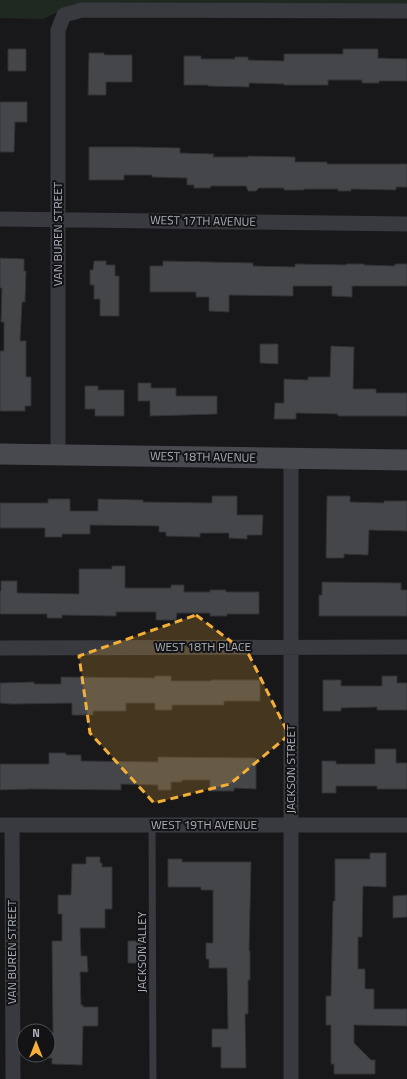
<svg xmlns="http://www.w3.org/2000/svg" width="407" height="1079" viewBox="0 0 407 1079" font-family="'Titillium Web',sans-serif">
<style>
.green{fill:#202921}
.building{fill:#44464a;stroke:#323236}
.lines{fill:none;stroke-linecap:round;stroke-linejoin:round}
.lane{stroke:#393a3f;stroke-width:7}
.street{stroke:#393a3f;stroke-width:15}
.secondary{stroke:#47494f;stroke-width:21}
.marked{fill:#f4af36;fill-opacity:0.2;stroke:#f4af36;stroke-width:3;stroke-dasharray:8 5;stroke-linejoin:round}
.labels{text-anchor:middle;stroke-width:4;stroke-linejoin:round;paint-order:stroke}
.street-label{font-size:12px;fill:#aab0ba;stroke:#131315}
</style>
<rect width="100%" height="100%" fill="#18181a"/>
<path class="green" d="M0,0h407v5l-333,-1 -31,15 -43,-1z"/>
<path class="building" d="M8,49h18v22h-18z
M343,49h35v9l29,1v22h-28v2h-17v-3h-34v5h-44v-1l-35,-1v4l-41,-1v-1h-24v-29h17v3h34v-2h13v3l36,1v-7h59z
M89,53h15v2h28v27h-26v13h-18z
M0,102h27v20h-12l-1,30h-14z
M89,147h47l44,1v5l34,1 -1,3h35v-1l47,1v5h32v2h80v23h-11v3l-45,-1v2h-13v-2h-34v1h-20v-2h-25l-3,3h-8l-2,-5h-35l-1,2h-16v-3h-7v-7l-35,-1v-2h-28v5h-35z
M0,258l24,1v12h2l-1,31h-3l-2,39h6v36h5v29h-6v5h-25v-60h4v-29h-3l1,-34h-2z
M94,261h12v4h9v11h4v40h-19v-17h-6v-14h-4v-15h3z
M163,261l90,2v3l42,1v-3l51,1v-1h18v1l31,1v-2h12v22h-55v11l-20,-1v-10h-39v10l-64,-1v17l-20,-1v-14h-13v-5h-46v-26h13z
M260,344h18v20l-18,-1z
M331,346l23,1 -1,42h23v4h31v23h-69v-2l-42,-1v6h-22l1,-16h9v-24l24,1v-3h22z
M138,383h13v5h25v8h41v18l-67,2v-15h-12z
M85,386h13v4h26v26h-29v-7h-10z
M212,496h25v19h26l-1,20h-15v4l-18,-1v-5h-29v4l-34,-1v-4h-7v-6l-69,-1v9h-28v3h-17v-9h-45v-25h48v-4h22v12h28v-12l45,1v2l69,1z
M327,496h23v6l34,1v-2h23v30l-38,-1 -1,25 -24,-1v4h-18z
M112,566h13v22h46v-3h13v7h26v-2h16v2h33v22h-32v2h-17v-3h-33l-1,7h-20v-8h-40v4l-54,-1v3h-15v-4h-47v-23h1v-10h16v12l62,1v-25h33z
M322,582l79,1v7h6v26h-88v-21h3z
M155,676h16v5h40v-1h49v21h-36v4h-52v5h-17v-7h-29v8h-33v4h-21v-12l-60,1 -12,-1v-20l34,-1v2h27v-7l94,1z
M382,676h15v7h10v27h-30v-3l-36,1v3h-18v-31h18v6h41z
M375,749h21v14h11v26h-30v-3h-41v7h-14v-32h14v3h39z
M49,753h17v2h15v6l77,1v-5l98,1v31l-22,-1v3h-24v-11h-28v2h-11v8h-13v-5l-37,-1v6l-89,-1 -32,1v-26h49z
M370,853h16v34l-23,-1 -1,51h-4v32h7v20h9v20h33v17l-53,-1v18l17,17h4v14h-41v-10h-3v-39h-5v-29h5l2,-95h2v-42h35z
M86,857h14v6h2v4h10v42h-7v19h-25l1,28h6l1,16h-8l1,33h2v2h15v19h-15l-1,39 -30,-1v-6h-4v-25h5l-1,-92h10v-27h-4v-19h13l1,-31h14z
M168,859h14v3h69l-2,89h1v29h-2v34h-3l1,54h-25v-21h-9v-18h16l-1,-61h-18v-9h-3v-16h7v-53h-12v-3h-33z
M407,895v22l-14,1v-22z
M128,941h15v22h-15z"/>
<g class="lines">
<path class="lane" d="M152,825l1,254"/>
<path class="street" d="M0,219l407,5
M58,455v-425l6,-15 18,-5 325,1
M291,458v621
M0,648l407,-1
M0,825h407
M12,825l1,254"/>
<path class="secondary" d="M0,454l407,6"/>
</g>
<path class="marked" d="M196,615l53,40 40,80 -59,49 -76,19 -64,-70 -11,-77z"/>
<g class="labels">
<g class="street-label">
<text transform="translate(203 221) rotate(1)" y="4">WEST 17TH AVENUE</text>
<text transform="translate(58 234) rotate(-90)" y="4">VAN BUREN STREET</text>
<text transform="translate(203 457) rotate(1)" y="4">WEST 18TH AVENUE</text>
<text x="203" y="651">WEST 18TH PLACE</text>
<text transform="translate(291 769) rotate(-90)" y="4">JACKSON STREET</text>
<text x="204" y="829">WEST 19TH AVENUE</text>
<text transform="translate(12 952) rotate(-90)" y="4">VAN BUREN STREET</text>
<text transform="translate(142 952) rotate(-90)" y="4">JACKSON ALLEY</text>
</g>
</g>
<g transform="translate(36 1043)"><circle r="19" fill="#131315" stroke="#4f5257"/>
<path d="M0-3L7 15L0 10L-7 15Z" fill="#f4af36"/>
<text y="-6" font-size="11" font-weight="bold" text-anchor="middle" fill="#aab0ba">N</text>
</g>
</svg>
